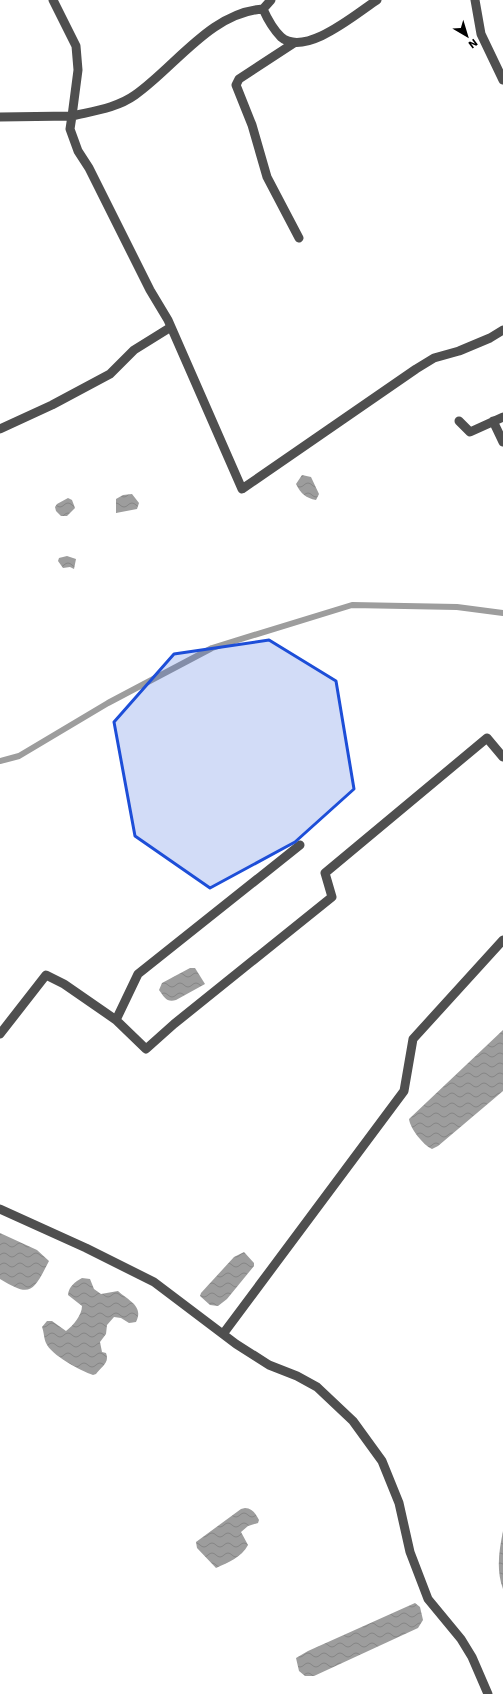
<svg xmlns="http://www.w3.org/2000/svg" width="503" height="1694" viewBox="0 0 503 1694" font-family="'Work Sans',sans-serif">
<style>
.water{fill:url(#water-waves)}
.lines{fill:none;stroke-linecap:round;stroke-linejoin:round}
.canal{stroke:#9d9d9d;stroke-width:6}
.minor{stroke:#4f4f4f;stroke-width:9}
.marked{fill:#1d4ed8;fill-opacity:0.2;stroke:#1d4ed8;stroke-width:3;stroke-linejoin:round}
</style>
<defs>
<pattern id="water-waves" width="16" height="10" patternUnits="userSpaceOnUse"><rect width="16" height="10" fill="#9d9d9d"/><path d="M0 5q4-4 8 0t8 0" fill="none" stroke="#858585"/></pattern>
</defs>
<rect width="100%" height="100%" fill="#fff"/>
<path class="water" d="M302,475l9,2 8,17 -3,6c-10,-2 -15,-6 -20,-16z
M132,494l7,9 -2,6 -21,4v-14l7,-4z
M68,498l4,2 3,8 -8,8h-6l-5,-5 -1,-4 2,-3z
M67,556l9,3 -2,10 -4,-2 -7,1 -5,-7 1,-3z
M190,968h5l10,16 -29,16c-9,3 -12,-3 -17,-10l3,-7z
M503,1030v61l-65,55 -6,3c-9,-4 -22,-21 -23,-30z
M0,1233l37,17 12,11c-16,31 -18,37 -49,18z
M244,1252l10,11v3l-27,33 -9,7 -8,-1 -10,-9 1,-3 33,-36z
M82,1278l8,1 4,10 7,5 17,-3c11,10 26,15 18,31l-7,1 -8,-5 -7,-1 -7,8 -1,9 -6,8 2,10 4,1c4,10 -5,14 -10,21l-3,1c-12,-4 -42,-20 -47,-32 -2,-4 -2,-11 -4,-16l5,-6h5l14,10c7,-5 16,-16 16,-25l-14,-11c1,-9 7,-13 14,-17z
M245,1508c7,0 11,6 14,12l-1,3 -10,3 -7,6 7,13c-6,12 -21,18 -32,23l-19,-20 -1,-6 45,-33z
M503,1531v58c-7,-19 -4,-38 0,-58z
M415,1603l5,4 3,13 -5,8 -104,48h-9l-6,-5 -3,-13 12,-7z"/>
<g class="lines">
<path class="canal" d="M0,761l19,-5 89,-53 104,-55 140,-43 105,2 46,6"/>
<path class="minor" d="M271,0l-8,9c4,9 10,20 18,28 24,21 76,-24 96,-37
M475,0l6,34 22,46
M263,9c-52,3 -88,58 -128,86 -18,13 -42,16 -63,21l-2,13 8,22 11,17 61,122 18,30 74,169 174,-120 18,-11 25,-7 31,-13 13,-8
M294,43l-55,36 -3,6 16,40 15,52 32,61
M0,117l72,-1 6,-46 -2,-24 -23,-46
M459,421l11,11 33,-15
M493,421l10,21
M0,429l52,-24 58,-31 24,-24 37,-23
M116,1020l22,-46 162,-129
M0,1034l46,-59 18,9 52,36 30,29 28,-25 158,-127 -7,-24 162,-135 16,19
M0,1209l86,39 68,34 82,62 33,21 28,11 20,11 36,34 29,40 17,42 11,49 18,47 33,40 11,18 16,37
M223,1334l181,-243 9,-52 90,-99"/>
</g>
<path class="marked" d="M269,640l67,41 18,108 -59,53 -85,46 -75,-52 -21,-114 60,-68z"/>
<g transform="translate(467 36) rotate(142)" stroke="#ffffff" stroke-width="3" paint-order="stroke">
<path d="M0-3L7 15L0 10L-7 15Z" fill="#000000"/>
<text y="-6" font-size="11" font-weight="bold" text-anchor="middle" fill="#000000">N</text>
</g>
</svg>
